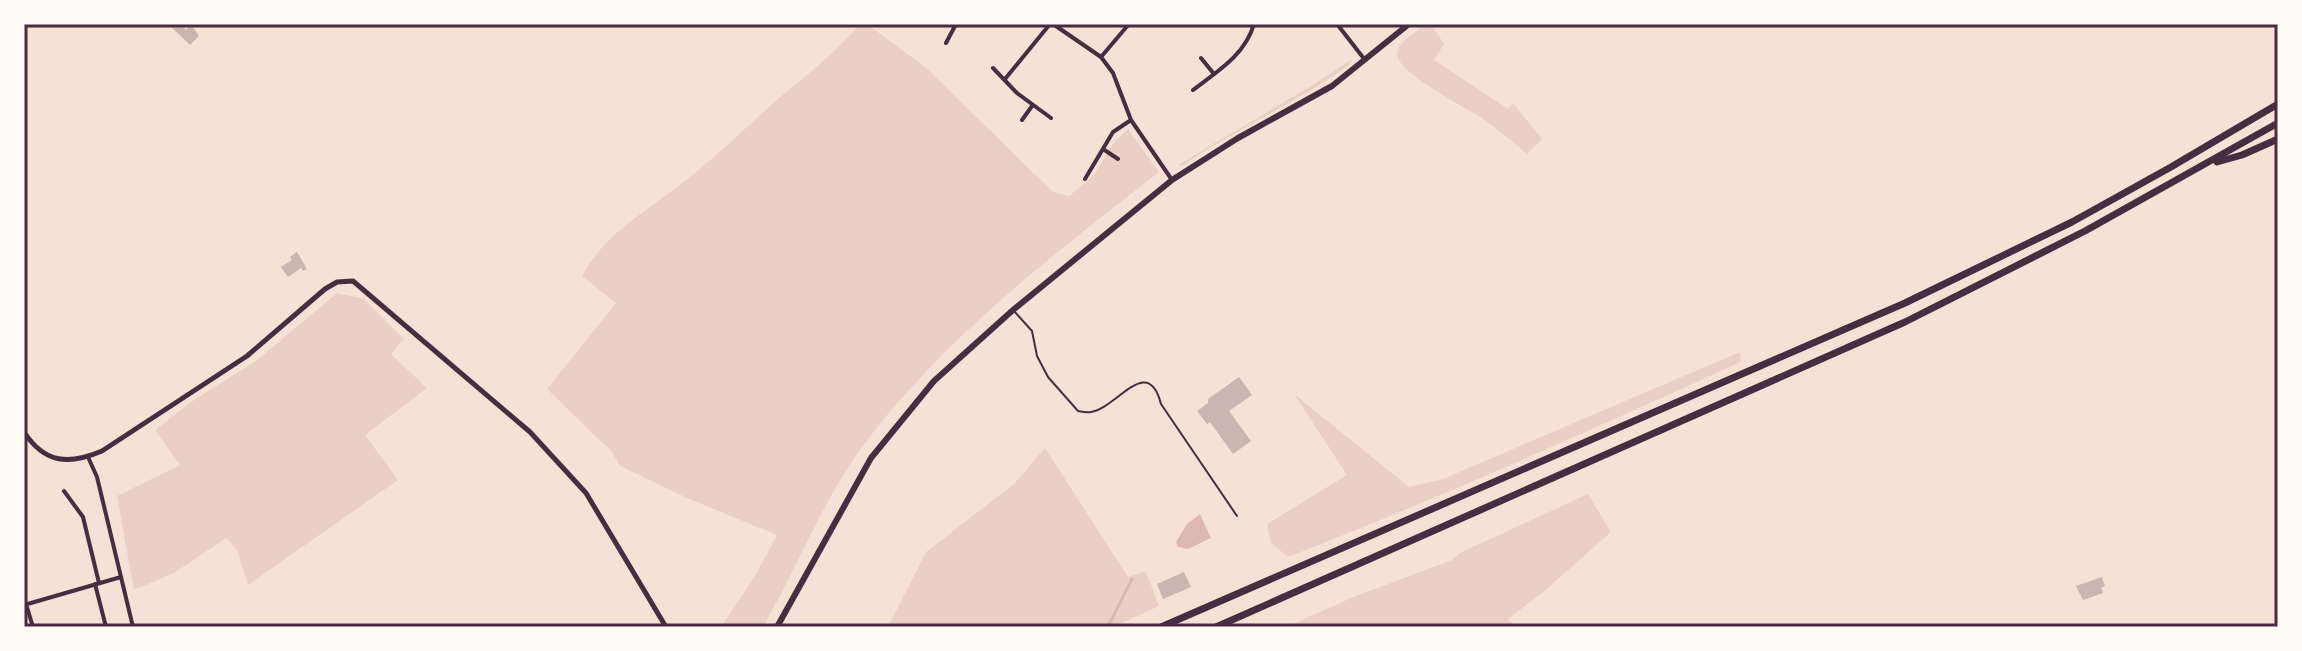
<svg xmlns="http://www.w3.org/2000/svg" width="2302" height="651" viewBox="0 0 2302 651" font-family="Overpass,sans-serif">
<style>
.green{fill:#ebcfc5}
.water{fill:#dcb8b0}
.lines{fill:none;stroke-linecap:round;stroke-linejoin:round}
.stream{stroke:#dcb8b0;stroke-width:3}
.building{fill:#ccb4b1}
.service{stroke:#4a2c40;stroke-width:2}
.minor{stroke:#4a2c40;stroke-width:4}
.tertiary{stroke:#4a2c40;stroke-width:5}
.secondary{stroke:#4a2c40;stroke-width:6}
.trunk{stroke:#4a2c40;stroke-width:7}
.neatline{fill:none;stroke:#4a2c40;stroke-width:3}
</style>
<rect width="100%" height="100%" fill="#f7e1d7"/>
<path class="green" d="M860,24h7l58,43 128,125 16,4 25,-21 20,-33 14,-13 31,43c-107,84 -215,165 -297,275 -40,55 -65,121 -99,180h-42l34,-51 22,-41 -90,-37 -67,-32 -8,-14 -65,-63 69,-86 -34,-27c25,-46 65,-64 103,-95 33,-26 62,-55 93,-82 29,-24 57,-46 82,-75z
M1426,24h5l13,20 -10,16 74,49 5,-6 29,36 -15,15c-12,-10 -25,-21 -38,-31 -17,-13 -92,-49 -92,-69 0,-12 21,-23 29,-30z
M1352,59l-3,6c-53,38 -113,64 -167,101l-4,-1 133,-79z
M337,293l27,6 40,40 -13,15 36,34 -62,47 33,45 -150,105 -11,-35 -11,-12 -52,35 -40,17 -17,-94 63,-31 -25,-35 36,-28 66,-42z
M1740,352l1,10c-150,68 -299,135 -453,195l-17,-14 -4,-19 80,-49 -53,-81 115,93 34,-8z
M1045,448l83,129 18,-6 13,35 -46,21h-225l38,-75 88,-68z
M1588,494l23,38 -69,61 -34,26 7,8h-229l65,-29 101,-38 8,-7z"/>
<path class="water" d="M1200,514l11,24 -23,11 -10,-2 -2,-5 11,-18z"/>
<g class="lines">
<path class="stream" d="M1102,627l8,-4 22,-44"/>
</g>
<path class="building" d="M168,24h12l6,6 5,-6 8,12 -9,9z
M297,252l10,17 -4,2 -2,-3 -13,9 -7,-10 11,-7 -2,-3z
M1239,377l13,18 -23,16 22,30 -18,13 -23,-32 -3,2 -10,-13 11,-8v-4z
M1184,572l7,15 -28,12 -6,-15z
M2102,577l3,9 -4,2 2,5 -20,7 -7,-14z"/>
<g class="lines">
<path class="service" d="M1014,311l18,20 5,25 11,21 30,34c5,1 9,2 13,1 26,-4 57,-59 70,-8l76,112"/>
<path class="minor" d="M1053,24l48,33 12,16 18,47 41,60
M1337,24l28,36
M946,43l10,-19
M1101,57l28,-33
M1201,58l13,16
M993,68l24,25 34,25
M1005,79l45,-55
M1193,90c25,-19 52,-35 61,-66
M1022,120l10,-14
M1103,149l15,10
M1085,179l28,-47 18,-12
M88,457l9,20 36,150
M64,491l19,26 16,66
M95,584l11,43
M26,604l7,23
M24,605l97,-28"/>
<path class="tertiary" d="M24,432c21,32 45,33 78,19l145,-95 78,-67 12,-7 16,-1 177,151 56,61 80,134"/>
<path class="secondary" d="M777,627l94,-169 63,-77 79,-71 159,-130 66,-42 94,-52 77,-62"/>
<path class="trunk" d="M2217,162l25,-7 36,-16
M1161,627l744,-324 167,-81 99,-55 107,-63
M1216,627l689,-305 180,-91 193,-108"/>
</g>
<rect width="2302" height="651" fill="none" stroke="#fffaf5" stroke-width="52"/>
<rect x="26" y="26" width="2250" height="599" class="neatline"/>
</svg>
